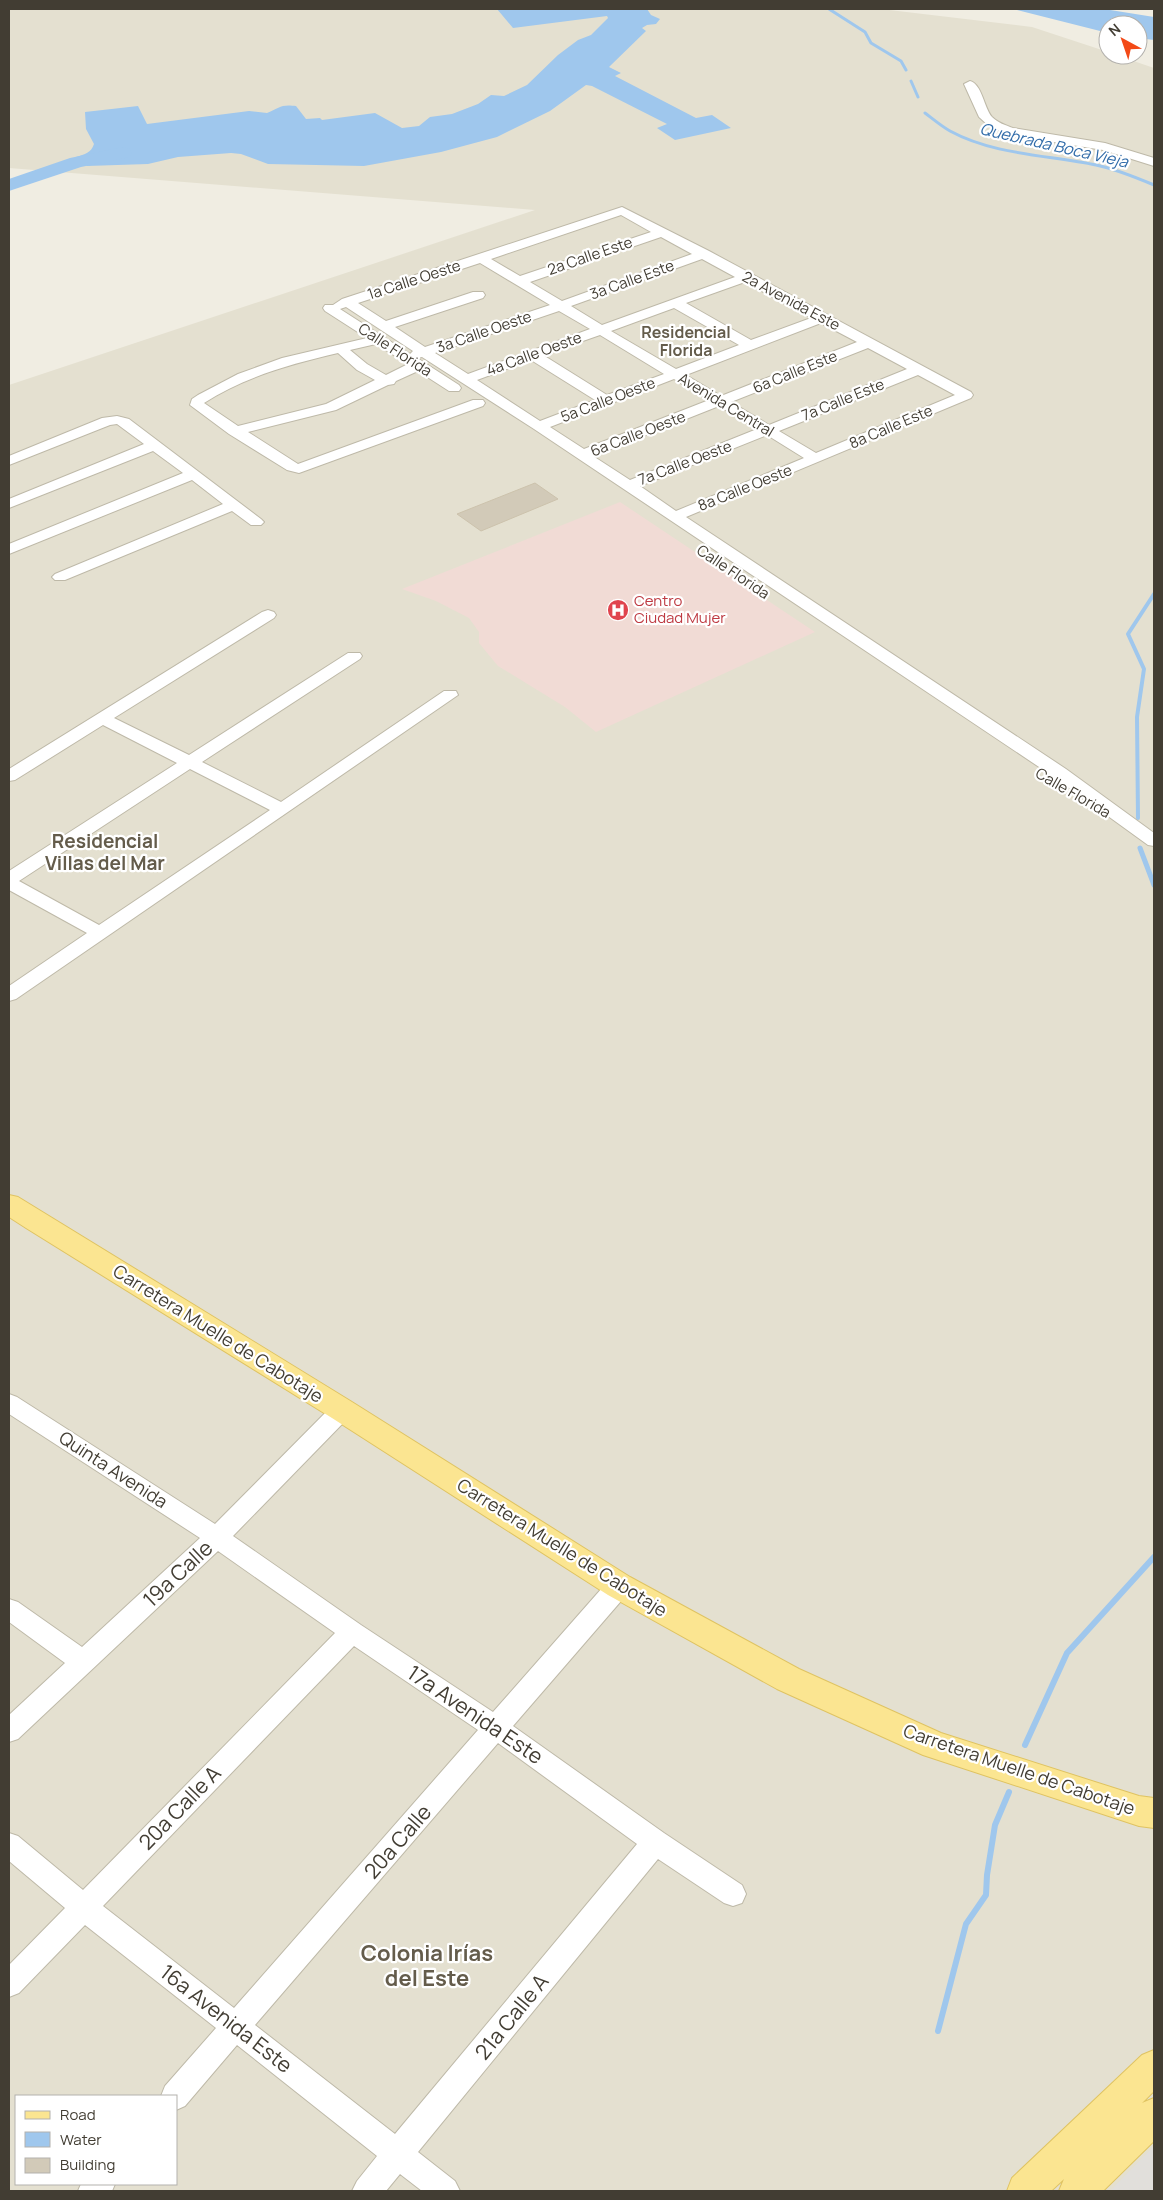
<svg xmlns="http://www.w3.org/2000/svg" width="1163" height="2200" viewBox="0 0 1163 2200" font-family="Manrope,sans-serif">
<style>
.residential{fill:#e4e0d0;fill-rule:evenodd}
.medical{fill:#f1dbd5}
.parking{fill:#e1dfdb}
.water{fill:#9fc7ed}
.lines{fill:none;stroke-linecap:round;stroke-linejoin:round}
.stream-far3{stroke:#9fc7ed;stroke-width:3}
.stream-far2{stroke:#9fc7ed;stroke-width:4}
.stream-far1{stroke:#9fc7ed;stroke-width:5}
.stream{stroke:#9fc7ed;stroke-width:6}
.river{fill:#9fc7ed;fill-rule:evenodd}
.building{fill:#d2cab8;stroke:#ccc2ac}
.minor-casing{stroke:#beb9a8;stroke-width:2}
.major-casing{stroke:#dfc362;stroke-width:2}
.minor{fill:#fff;fill-rule:evenodd}
.major{fill:#fbe591;fill-rule:evenodd}
.labels{text-anchor:middle;stroke-width:4.5;stroke-linejoin:round;paint-order:stroke}
.far-street-label{font-size:15px;fill:#423d33;stroke:#fff}
.far-health-label{font-size:15px;fill:#be3a42;stroke:#fff;text-anchor:start}
.far-water-label{font-size:16px;font-style:italic;fill:#316ca9;stroke:#fff}
.far-neighbourhood-label{font-size:16px;font-weight:bold;fill:#645c4b;stroke:#fff}
.street-label{font-size:18px;fill:#423d33;stroke:#fff}
.neighbourhood-label{font-size:19px;font-weight:bold;fill:#645c4b;stroke:#fff}
.near-street-label{font-size:21px;fill:#423d33;stroke:#fff}
.near-neighbourhood-label{font-size:22px;font-weight:bold;fill:#645c4b;stroke:#fff}
</style>
<rect width="100%" height="100%" fill="#f0ede2"/>
<path class="residential" d="M9,9h872l151,18 76,25v3h8l38,13v2123h-1145v-1806l526,-175 -526,-42zM16,2096h160v88h-160z"/>
<path class="medical" d="M620,502l195,130 -219,100 -31,-25 -67,-41 -19,-23v-11l-10,-14 -33,-17 -34,-12z"/>
<path class="parking" d="M1154,2146v45h-44z"/>
<path class="water" d="M497,9h150l4,6 9,4 -4,5 -9,1 -5,3 4,3 -37,36 12,6 -6,3 81,42 16,-3 19,13 -56,12 -18,-12 10,-4 -75,-38 -6,-1 -36,26 -53,26 -56,15 -77,14 -96,-2 -27,-10 -10,-1 -53,4 -30,7 -61,2 -11,-9c9,-3 15,-4 18,-13l-8,-15 -1,-17 53,-6 9,18 102,-13 18,2c13,-5 13,-9 29,-7l10,13 14,-1 2,2 53,-7 27,15 17,-2 11,-9 22,-3 26,-10 13,-9 13,1 23,-11 31,-30 20,-15 13,-5 17,-17 -1,-2 -94,12z
M1013,9h91l50,8v23l-16,-2v-13h-30v8z"/>
<g class="lines">
<path class="stream-far3" d="M829,9l36,23 6,11 30,18 5,9
M911,81l7,16
M925,113c8,6 16,13 25,18 44,24 98,24 146,34 20,4 39,12 58,20"/>
<path class="stream-far2" d="M1138,818l-1,-101 7,-48 -16,-35 26,-40"/>
<path class="stream-far1" d="M1140,848l14,37"/>
<path class="stream" d="M1025,1745l42,-92 87,-96
M938,2031l28,-107 20,-29 1,-20 8,-50 14,-33"/>
<path class="river" d="M123,147l7,2 2,4 -2,4 -49,10 -72,24v-12l61,-21z"/>
</g>
<path class="building" d="M535,483l23,16 -77,32 -24,-17z"/>
<g class="lines">
<g class="minor-casing">
<path id="minor" d="M970,81c12,3 14,27 22,36 6,6 13,8 21,11l92,15 49,15v8l-51,-16 -93,-15 -20,-8 -11,-10 -15,-33z
M622,207l87,44 262,141 2,3 -2,3 -285,119 380,252 88,64v13l-6,-1 -94,-68 -520,-348 -112,-72 -5,1 42,27 2,3 -2,3h-10l-31,-20 -22,10 -2,3 -6,1 -52,25 -88,22 50,32 175,-64h10l2,3 -2,3 -184,67 -12,-3 -58,-36 -39,-29 2,-6 6,-4 40,-21 44,-16 85,-20 -42,-27 -2,-3 2,-3h8l9,-6zM621,215l30,17 -131,44 -29,-17zM661,237l31,17 -130,47 -32,-19zM702,259l33,18 -133,48 -31,-19zM480,263l70,42 -125,42 -30,-20 88,-29 2,-3 -2,-3h-10l-87,29 -28,-18zM745,282l66,36 -60,22 -65,-37zM346,307l67,44 -3,3 -70,-45zM674,308l65,37 -63,24 -65,-38zM559,311l31,18 -122,45 -33,-21zM821,323l36,19 -136,54 -35,-21zM600,335l64,39 -57,21 -64,-40zM376,344l32,20 -22,11 -19,-11 -17,-14zM868,348l39,21 -138,56 -38,-23zM338,353l19,17 18,10 -49,24 -88,22 -34,-23c40,-26 87,-39 134,-50zM531,360l64,40 -55,21 -63,-41zM918,375l37,20 -139,58 -37,-22zM674,379l35,21 -125,49 -34,-22zM719,406l38,23 -127,51 -37,-24zM767,435l37,23 -128,53 -36,-25z
M117,416l12,3 132,100 3,3 -3,3h-10l-19,-14 -167,69h-10l-3,-3 3,-3 168,-70 -31,-24 -183,74v-10l174,-71 -30,-22 -144,57v-9l135,-55 -27,-20 -7,1 -101,40v-9l93,-38z
M268,610l6,2 2,3 -2,3 -160,100 75,37 159,-102h12l2,3 -2,3 -158,103 79,40 163,-111h12l2,4 -442,304 -7,2v-15l78,-53 -78,-43v-19l168,-108 -74,-38 -88,55 -6,1v-12l253,-157zM190,769l80,41 -171,115 -80,-44z
M9,1394l8,3 198,127 119,-120 8,-3 8,3 3,6 -3,6 -117,120 128,89 132,87 117,-133 9,-3 9,3 3,7 -3,7 -115,133 151,107 78,52 4,9 -4,9 -9,3 -9,-3 -66,-44 -240,293 37,29 5,10h-38l-22,-17 -14,17h-34l5,-10 20,-25 -140,-111 -52,61 -9,4v-14h-15l4,-10 51,-58 -131,-103 -66,68 -10,4v-32l56,-57 -56,-47v-28l9,3 65,54 252,-257 -117,-82 -200,188 -9,3v-27l56,-52 -56,-41v-23l9,3 64,45 118,-109 -191,-124zM354,1646l124,84 -244,278 -131,-102zM498,1743l139,101 -242,290 -140,-109z
M81,2184h34l-3,7h-34z"/>
</g>
<g class="major-casing">
<path id="major" d="M9,1195l9,2 334,205 278,175 169,92 142,64 198,63 15,2v30l-15,-2 -216,-71 -146,-66 -169,-94 -276,-177 -306,-190 -17,-11z
M1154,2050v41l-12,12 12,-5v43l-51,50h-44l5,-12 -13,12h-44l5,-13 130,-123z"/>
</g>
<use href="#minor" class="minor"/>
<use href="#major" class="major"/>
</g>
<defs>
<g id="hospital-disc" transform="scale(1.125)"><circle r="9.5" fill="#e0444e" stroke="#fff"/><path d="M-5-5h3v3.5h4V-5h3V5h-3V1.5h-4V5h-3Z" fill="#fff"/></g>
</defs>
<g fill-rule="evenodd">
<use href="#hospital-disc" x="618" y="610"/>
</g>
<g class="labels">
<g class="far-street-label">
<text transform="translate(590 256) rotate(-19)" y="5">2a Calle Este</text>
<text transform="translate(414 280) rotate(-18)" y="5">1a Calle Oeste</text>
<text transform="translate(632 280) rotate(-20)" y="5">3a Calle Este</text>
<text transform="translate(791 301) rotate(28)" y="5">2a Avenida Este</text>
<text transform="translate(484 332) rotate(-19)" y="5">3a Calle Oeste</text>
<text transform="translate(395 350) rotate(33)" y="5">Calle Florida</text>
<text transform="translate(534 354) rotate(-20)" y="5">4a Calle Oeste</text>
<text transform="translate(795 372) rotate(-22)" y="5">6a Calle Este</text>
<text transform="translate(608 400) rotate(-21)" y="5">5a Calle Oeste</text>
<text transform="translate(843 400) rotate(-22)" y="5">7a Calle Este</text>
<text transform="translate(726 405) rotate(31)" y="5">Avenida Central</text>
<text transform="translate(891 427) rotate(-23)" y="5">8a Calle Este</text>
<text transform="translate(638 434) rotate(-21)" y="5">6a Calle Oeste</text>
<text transform="translate(685 463) rotate(-21)" y="5">7a Calle Oeste</text>
<text transform="translate(745 488) rotate(-22)" y="5">8a Calle Oeste</text>
<text transform="translate(733 572) rotate(34)" y="5">Calle Florida</text>
<text transform="translate(1073 793) rotate(30)" y="5">Calle Florida</text>
</g>
<g class="far-health-label">
<text x="634" y="606">Centro<tspan x="634" dy="17">Ciudad Mujer</tspan></text>
</g>
<g class="far-water-label">
<text transform="translate(1054 145) rotate(13)" y="6">Quebrada Boca Vieja</text>
</g>
<g class="far-neighbourhood-label">
<text x="686" y="338">Residencial<tspan x="686" dy="18">Florida</tspan></text>
</g>
<g class="street-label">
<text transform="translate(218 1334) rotate(32)" y="6">Carretera Muelle de Cabotaje</text>
<text transform="translate(113 1470) rotate(33)" y="6">Quinta Avenida</text>
<text transform="translate(562 1548) rotate(32)" y="6">Carretera Muelle de Cabotaje</text>
<text transform="translate(1019 1770) rotate(19)" y="6">Carretera Muelle de Cabotaje</text>
</g>
<g class="neighbourhood-label">
<text x="105" y="848">Residencial<tspan x="105" dy="22">Villas del Mar</tspan></text>
</g>
<g class="near-street-label">
<text transform="translate(178 1574) rotate(-43)" y="7">19a Calle</text>
<text transform="translate(475 1715) rotate(34)" y="7">17a Avenida Este</text>
<text transform="translate(180 1808) rotate(-46)" y="7">20a Calle A</text>
<text transform="translate(398 1842) rotate(-49)" y="7">20a Calle</text>
<text transform="translate(512 2017) rotate(-51)" y="7">21a Calle A</text>
<text transform="translate(226 2019) rotate(38)" y="7">16a Avenida Este</text>
</g>
<g class="near-neighbourhood-label">
<text x="427" y="1961">Colonia Irías<tspan x="427" dy="25">del Este</tspan></text>
</g>
</g>
<rect width="1163" height="2200" fill="none" stroke="#423d33" stroke-width="20"/>
<rect x="15" y="2095" width="162" height="90" fill="#ffffff" stroke="#b3b1ad"/>
<rect x="25" y="2111" width="25" height="8" fill="#fbe591" stroke="#b3b1ad"/>
<text x="60" y="2120" font-size="15" fill="#423d33">Road</text>
<rect x="25" y="2132" width="25" height="15" fill="#9fc7ed" stroke="#b3b1ad"/>
<text x="60" y="2145" font-size="15" fill="#423d33">Water</text>
<rect x="25" y="2158" width="25" height="15" fill="#d2cab8" stroke="#b3b1ad"/>
<text x="60" y="2170" font-size="15" fill="#423d33">Building</text>
<g transform="translate(1123 40) rotate(320)"><circle r="24" fill="#ffffff" stroke="#b3b1ad"/>
<path d="M0-4L9 19L0 12L-9 19Z" fill="#f34a17"/>
<text y="-8" font-size="14" font-weight="bold" text-anchor="middle" fill="#423d33">N</text>
</g>
</svg>
